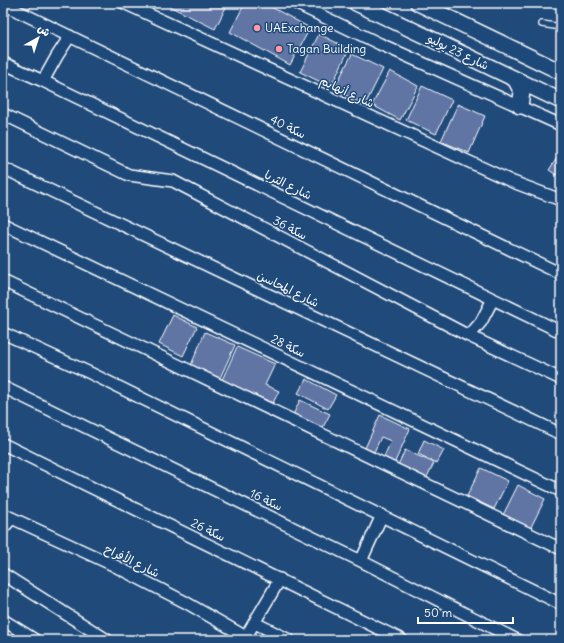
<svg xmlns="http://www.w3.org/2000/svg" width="564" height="643" viewBox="0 0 564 643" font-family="Delius,'Playpen Sans Arabic',sans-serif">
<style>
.building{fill:#6174a4;stroke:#fff}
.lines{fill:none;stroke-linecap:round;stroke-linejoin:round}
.service-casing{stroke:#fff;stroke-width:8}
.minor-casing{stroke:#fff;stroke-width:14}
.secondary-casing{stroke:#fff;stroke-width:18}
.service{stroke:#1f4a7a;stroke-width:5.5}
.minor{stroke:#1f4a7a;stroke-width:11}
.secondary{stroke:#1f4a7a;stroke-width:15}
.poi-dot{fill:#ff9aa2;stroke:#1f4a7a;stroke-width:1.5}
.labels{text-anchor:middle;stroke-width:3;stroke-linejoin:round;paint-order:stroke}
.poi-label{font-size:12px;fill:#fff;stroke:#1f4a7a;text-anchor:start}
.street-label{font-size:12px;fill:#fff;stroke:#1f4a7a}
</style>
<rect width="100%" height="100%" fill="#1f4a7a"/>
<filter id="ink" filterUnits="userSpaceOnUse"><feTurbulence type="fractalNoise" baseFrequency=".025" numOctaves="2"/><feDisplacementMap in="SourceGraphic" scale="8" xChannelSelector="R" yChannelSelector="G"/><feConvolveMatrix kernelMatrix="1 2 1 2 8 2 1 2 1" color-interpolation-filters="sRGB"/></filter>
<g filter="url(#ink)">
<path class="building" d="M10,3h22l-4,9z
M163,3h65l-13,26z
M245,3h19l46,25 -20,37 -60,-33z
M319,34l30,15 -18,38 -31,-15z
M352,54l31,15 -18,36 -31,-16z
M390,71l28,15 -18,34 -28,-15z
M422,86l30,14 -16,34 -30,-14z
M458,104l27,12 -16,37 -28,-12z
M561,152v26l-12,-8z
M173,315l24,12 -14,29 -24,-12z
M205,332l30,13 -15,33 -29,-13z
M237,347l38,17 -10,21 14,6 -6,12 -51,-23z
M306,379l30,16 -8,14 -30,-16z
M300,400l30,14 -8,15 -29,-14z
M380,415l30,14 -16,35 -11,-5 8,-18 -10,-4 -7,15 -9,-4z
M424,440l20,10 -7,13 -19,-9z
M405,450l29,13 -8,16 -28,-14z
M481,468l27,13 -14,28 -27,-13z
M518,485l27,14 -15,30 -27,-14z
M263,632l15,8h-19z"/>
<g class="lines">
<g class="service-casing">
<path id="service" d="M542,24l19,3"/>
</g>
<g class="minor-casing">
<path id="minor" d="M124,3l389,179 48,18
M295,3l85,41 181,81
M3,4l558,270
M3,63l40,18 518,251
M43,81l14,-25 13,-20
M3,114l126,61 44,6 296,155 92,43
M3,168l558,266
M3,224l558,267
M3,281l558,268
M3,333l87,40 471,231
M469,336l12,-14 12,-23
M3,387l358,174 156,79
M3,444l399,196
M3,514l110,51 72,37 61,35
M3,528l8,-9
M361,561l21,-46
M3,574l104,66
M3,620l32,20
M255,623l34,17
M244,640l36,-61"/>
</g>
<g class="secondary-casing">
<path id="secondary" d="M356,3l205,98
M418,3l143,69
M515,79l7,13 -2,14"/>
</g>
<use href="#service" class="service"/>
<use href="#minor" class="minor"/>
<use href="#secondary" class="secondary"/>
</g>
</g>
<g class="poi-dot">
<circle cx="257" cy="28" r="4"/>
<circle cx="279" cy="49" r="4"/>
</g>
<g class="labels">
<g class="poi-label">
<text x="265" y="32">UAExchange</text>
<text x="287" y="53">Tagan Building</text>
</g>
<g class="street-label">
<text transform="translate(458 52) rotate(26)" y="4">شارع 23 يوليو</text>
<text transform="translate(347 92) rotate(25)" y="4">شارع أنهايم</text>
<text transform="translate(288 127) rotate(26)" y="4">سكة 40</text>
<text transform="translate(288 185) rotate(26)" y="4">شارع الثريا</text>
<text transform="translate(290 228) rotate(28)" y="4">سكة 36</text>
<text transform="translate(288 289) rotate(26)" y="4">شارع المحاسن</text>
<text transform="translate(288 346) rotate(26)" y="4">سكة 28</text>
<text transform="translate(266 500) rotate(26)" y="4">سكة 16</text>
<text transform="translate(208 530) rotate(26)" y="4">سكة 26</text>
<text transform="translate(132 561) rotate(26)" y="4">شارع الأفراح</text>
</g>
</g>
<rect width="564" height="643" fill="none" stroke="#1f4a7a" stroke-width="16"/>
<rect x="8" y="8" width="548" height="627" fill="none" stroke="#fff" stroke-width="1.5" filter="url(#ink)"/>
<g transform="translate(38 38) rotate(39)" stroke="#1f4a7a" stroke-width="3" paint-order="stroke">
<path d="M0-3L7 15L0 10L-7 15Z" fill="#ffffff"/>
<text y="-6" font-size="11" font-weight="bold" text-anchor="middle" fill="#ffffff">ش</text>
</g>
<path d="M418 617v6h95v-6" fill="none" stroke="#ffffff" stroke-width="2"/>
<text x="424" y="617" font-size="12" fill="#ffffff" stroke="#1f4a7a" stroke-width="3" paint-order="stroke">50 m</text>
</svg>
